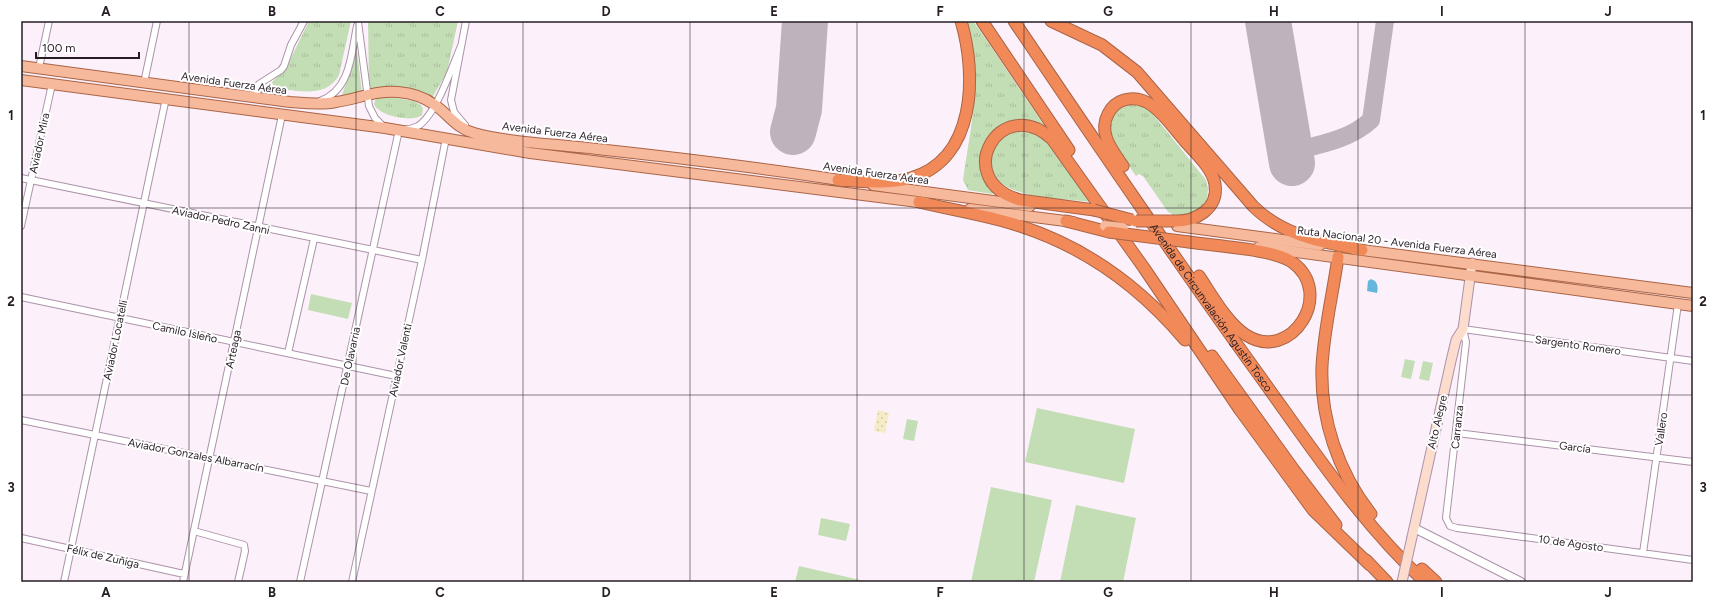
<svg xmlns="http://www.w3.org/2000/svg" width="1714" height="603" viewBox="0 0 1714 603" font-family="Figtree,sans-serif">
<style>
.grass{fill:url(#grass-tufts)}
.sand{fill:url(#sand-dots)}
.garden{fill:#c3ddb5}
.water{fill:#64b6dc}
.lines{fill:none;stroke-linecap:round;stroke-linejoin:round}
.taxiway{stroke:#beb3bc;stroke-width:18}
.runway{stroke:#beb3bc;stroke-width:46}
.minor-casing{stroke:#ac92aa;stroke-width:8}
.tertiary-casing{stroke:#ac92aa;stroke-width:10}
.secondary-casing{stroke:#ac92aa;stroke-width:11}
.primary-casing{stroke:#aa6446;stroke-width:12}
.motorway-casing{stroke:#aa6446;stroke-width:13}
.minor{stroke:#fff;stroke-width:6}
.tertiary{stroke:#fff;stroke-width:8}
.secondary{stroke:#fbdccd;stroke-width:9}
.primary{stroke:#f7b99b;stroke-width:10}
.motorway{stroke:#f18a58;stroke-width:11}
.secondary-bridge-casing{stroke:#ac92aa;stroke-width:11;stroke-linecap:butt}
.primary-bridge-casing{stroke:#aa6446;stroke-width:12;stroke-linecap:butt}
.motorway-bridge-casing{stroke:#aa6446;stroke-width:13;stroke-linecap:butt}
.secondary-bridge{stroke:#fbdccd;stroke-width:9}
.primary-bridge{stroke:#f7b99b;stroke-width:10}
.motorway-bridge{stroke:#f18a58;stroke-width:11}
.grid{fill:none;stroke:#261c25;stroke-width:1;stroke-opacity:0.55}
.labels{text-anchor:middle;stroke-width:4;stroke-linejoin:round;paint-order:stroke}
.street-label{font-size:11px;fill:#261c25;stroke:#fff}
.neatline{fill:none;stroke:#261c25;stroke-width:1.5}
.grid-label{font-size:13px;text-anchor:middle;font-weight:bold;fill:#261c25}
</style>
<defs>
<pattern id="grass-tufts" width="24" height="20" patternUnits="userSpaceOnUse"><rect width="24" height="20" fill="#c3ddb5"/><path d="M3 7l-1-3M5 7V3M7 7l1-3M15 17l-1-3M17 17v-4M19 17l1-3" fill="none" stroke="#a7bd9c"/></pattern>
<pattern id="sand-dots" width="8" height="8" patternUnits="userSpaceOnUse"><rect width="8" height="8" fill="#f5ebc6"/><path d="M2 2h.1M6 6h.1" fill="none" stroke="#d2c9aa" stroke-width="1.8" stroke-linecap="round"/></pattern>
</defs>
<rect width="100%" height="100%" fill="#fcf1fb"/>
<path class="grass" d="M309,21h42l-12,54c-14,26 -48,14 -72,12l19,-19z
M368,21h90l-11,51 -15,26c-19,-10 -41,-16 -63,-8z
M965,21h8l8,11 65,96c-47,-25 -87,26 -51,64l-3,2 -24,-4 -5,-10c7,-52 22,-108 2,-159z
M357,51l5,42 -20,2z
M384,96l30,5 7,4 2,4 -1,6c-9,8 -44,1 -48,-11l2,-6z
M1133,104l14,4 5,5 54,67 2,9 -1,9 -6,11 -13,7h-11l-9,-4 -25,-36 -4,-2 -3,2c-15,-22 -48,-61 -3,-72z
M1011,131l25,2 14,11 41,58c-29,-4 -63,-2 -89,-18l-2,2c-3,-5 -9,-11 -10,-16 -4,-16 8,-33 21,-39z"/>
<path class="sand" d="M878,410l11,3 -4,20 -11,-2z"/>
<path class="garden" d="M311,294l41,9 -4,16 -40,-9z
M1405,359l10,2 -4,18 -10,-2z
M1423,361l10,2 -4,18 -10,-2z
M1037,408l98,21 -11,54 -99,-21z
M907,419l11,2 -4,20 -11,-2z
M991,487l61,13 -18,82h-63z
M1076,505l60,13 -13,64h-63z
M821,518l29,6 -4,17 -28,-6z
M799,566l70,16h-74z"/>
<path class="water" d="M1371,279l4,2c3,4 3,7 2,12l-10,-2 1,-10z"/>
<g class="lines">
<path class="taxiway" d="M1290,152c27,-7 60,-12 81,-32l14,-99"/>
<path class="runway" d="M1268,21l24,142
M793,132l6,-23 6,-88"/>
<g class="minor-casing">
<path id="minor" d="M358,22l11,84 6,12 8,8
M39,68l10,-47
M144,83l13,-62
M256,98l3,-14 22,-14 3,-4 7,-21 13,-24
M320,101c31,-11 31,-47 37,-75
M465,125l-11,-13 -3,-12 15,-79
M21,178l401,82
M21,226l31,-142
M21,297l375,79
M288,353l26,-114
M1693,361l-230,-32 3,13 -20,176 4,8 7,2 236,32
M21,420l350,71
M1457,433l236,29
M194,531l50,14 1,6 -7,31
M21,538l163,36
M1643,553l35,-249
M64,582l102,-484
M183,582l99,-467
M300,582l99,-452c7,0 13,-1 19,-4 18,-11 34,-59 43,-80
M352,582l70,-322 24,-122"/>
</g>
<g class="tertiary-casing">
<path id="tertiary" d="M1414,528l107,54"/>
</g>
<g class="secondary-casing">
<path id="secondary" d="M1412,537l39,-176 5,-21 7,-11 9,-66"/>
</g>
<g class="primary-casing">
<path id="primary" d="M21,66l269,36c15,1 31,3 46,0 21,-3 40,-12 62,-10 13,1 26,5 37,13 14,10 21,23 39,28 37,10 83,11 123,16 83,9 166,19 249,32
M21,80l364,48 145,25 396,50
M873,185l157,21
M970,209l103,13
M1177,226l143,19
M1259,247l434,59
M1354,249l339,44"/>
</g>
<g class="motorway-casing">
<g id="motorway">
<path d="M982,21l87,129"/>
<path id="s1" d="M1014,21c80,119 161,238 245,354 52,72 101,147 166,207"/>
<path d="M1051,21l51,24 35,27 116,134c30,30 69,36 109,44"/>
<path d="M1123,166c-11,-16 -25,-33 -15,-52 3,-6 9,-12 16,-14 27,-8 44,22 60,40 10,12 28,27 31,44 4,25 -20,38 -41,37"/>
<path d="M838,180c24,1 50,5 73,-2 65,-19 66,-103 50,-157"/>
<path d="M919,202c33,8 68,13 101,24 65,21 121,62 165,114"/>
<path d="M1094,210l-74,-10c-70,-20 -20,-108 32,-61l92,129 96,142 73,100 57,55"/>
<path d="M1066,221l43,11"/>
<path d="M1189,242c25,4 85,7 103,20 44,31 -1,102 -46,73 -19,-12 -34,-40 -47,-59"/>
<path d="M1338,257c-5,36 -14,72 -16,109 -2,52 16,106 49,148"/>
<path d="M1212,356l82,114 42,55"/>
<path d="M1366,560l21,22"/>
<path d="M1422,569l14,13"/>
</g>
</g>
<use href="#minor" class="minor"/>
<use href="#tertiary" class="tertiary"/>
<use href="#secondary" class="secondary"/>
<use href="#primary" class="primary"/>
<use href="#motorway" class="motorway"/>
<g class="secondary-bridge-casing">
<path id="secondary-bridge" d="M1402,582l10,-45"/>
</g>
<g class="primary-bridge-casing">
<path id="primary-bridge" d="M1105,226l18,2"/>
</g>
<g class="motorway-bridge-casing">
<path id="motorway-bridge" d="M1094,210l38,10
M1136,221h38
M1109,232l80,10"/>
</g>
<use href="#secondary-bridge" class="secondary-bridge"/>
<use href="#primary-bridge" class="primary-bridge"/>
<use href="#motorway-bridge" class="motorway-bridge"/>
</g>
<path class="grid" d="M189,21v561M356,21v561M523,21v561M690,21v561M857,21v561M1024,21v561M1191,21v561M1358,21v561M1525,21v561M21,208h1672M21,395h1672"/>
<g class="labels">
<g class="street-label">
<text transform="translate(234 83) rotate(8)" y="4">Avenida Fuerza Aérea</text>
<text transform="translate(555 132) rotate(7)" y="4">Avenida Fuerza Aérea</text>
<text transform="translate(39 143) rotate(-78)" y="4">Aviador Mira</text>
<text transform="translate(876 173) rotate(8)" y="4">Avenida Fuerza Aérea</text>
<text transform="translate(221 220) rotate(12)" y="4">Aviador Pedro Zanni</text>
<text transform="translate(1397 242) rotate(7)" y="4">Ruta Nacional 20 - Avenida Fuerza Aérea</text>
<text dy="4" stroke="none"><textPath href="#s1" startOffset="348">Avenida de Circunvalación Agustín Tosco</textPath></text>
<text transform="translate(185 332) rotate(12)" y="4">Camilo Isleño</text>
<text transform="translate(115 340) rotate(-78)" y="4">Aviador Locatelli</text>
<text transform="translate(1578 345) rotate(8)" y="4">Sargento Romero</text>
<text transform="translate(233 349) rotate(-78)" y="4">Arteaga</text>
<text transform="translate(350 356) rotate(-78)" y="4">De Olavarria</text>
<text transform="translate(400 360) rotate(-78)" y="4">Aviador Valenti</text>
<text transform="translate(1437 422) rotate(-77)" y="4">Alto Alegre</text>
<text transform="translate(1457 427) rotate(-84)" y="4">Carranza</text>
<text transform="translate(1661 429) rotate(-82)" y="4">Vallero</text>
<text transform="translate(1575 447) rotate(7)" y="4">García</text>
<text transform="translate(196 455) rotate(11)" y="4">Aviador Gonzales Albarracín</text>
<text transform="translate(1571 543) rotate(8)" y="4">10 de Agosto</text>
<text transform="translate(103 556) rotate(13)" y="4">Félix de Zuñiga</text>
</g>
</g>
<rect width="1714" height="603" fill="none" stroke="#ffffff" stroke-width="44"/>
<path d="M36 52v6h103v-6" fill="none" stroke="#261c25" stroke-width="2"/>
<text x="42" y="52" font-size="12" fill="#261c25" stroke="#ffffff" stroke-width="3" paint-order="stroke">100 m</text>
<rect x="22" y="22" width="1670" height="559" class="neatline"/>
<g class="grid-label">
<text x="106" y="16">A</text>
<text x="272" y="16">B</text>
<text x="440" y="16">C</text>
<text x="606" y="16">D</text>
<text x="774" y="16">E</text>
<text x="940" y="16">F</text>
<text x="1108" y="16">G</text>
<text x="1274" y="16">H</text>
<text x="1442" y="16">I</text>
<text x="1608" y="16">J</text>
<text x="11" y="120">1</text>
<text x="1703" y="120">1</text>
<text x="11" y="306">2</text>
<text x="1703" y="306">2</text>
<text x="11" y="492">3</text>
<text x="1703" y="492">3</text>
<text x="106" y="597">A</text>
<text x="272" y="597">B</text>
<text x="440" y="597">C</text>
<text x="606" y="597">D</text>
<text x="774" y="597">E</text>
<text x="940" y="597">F</text>
<text x="1108" y="597">G</text>
<text x="1274" y="597">H</text>
<text x="1442" y="597">I</text>
<text x="1608" y="597">J</text>
</g>
</svg>
